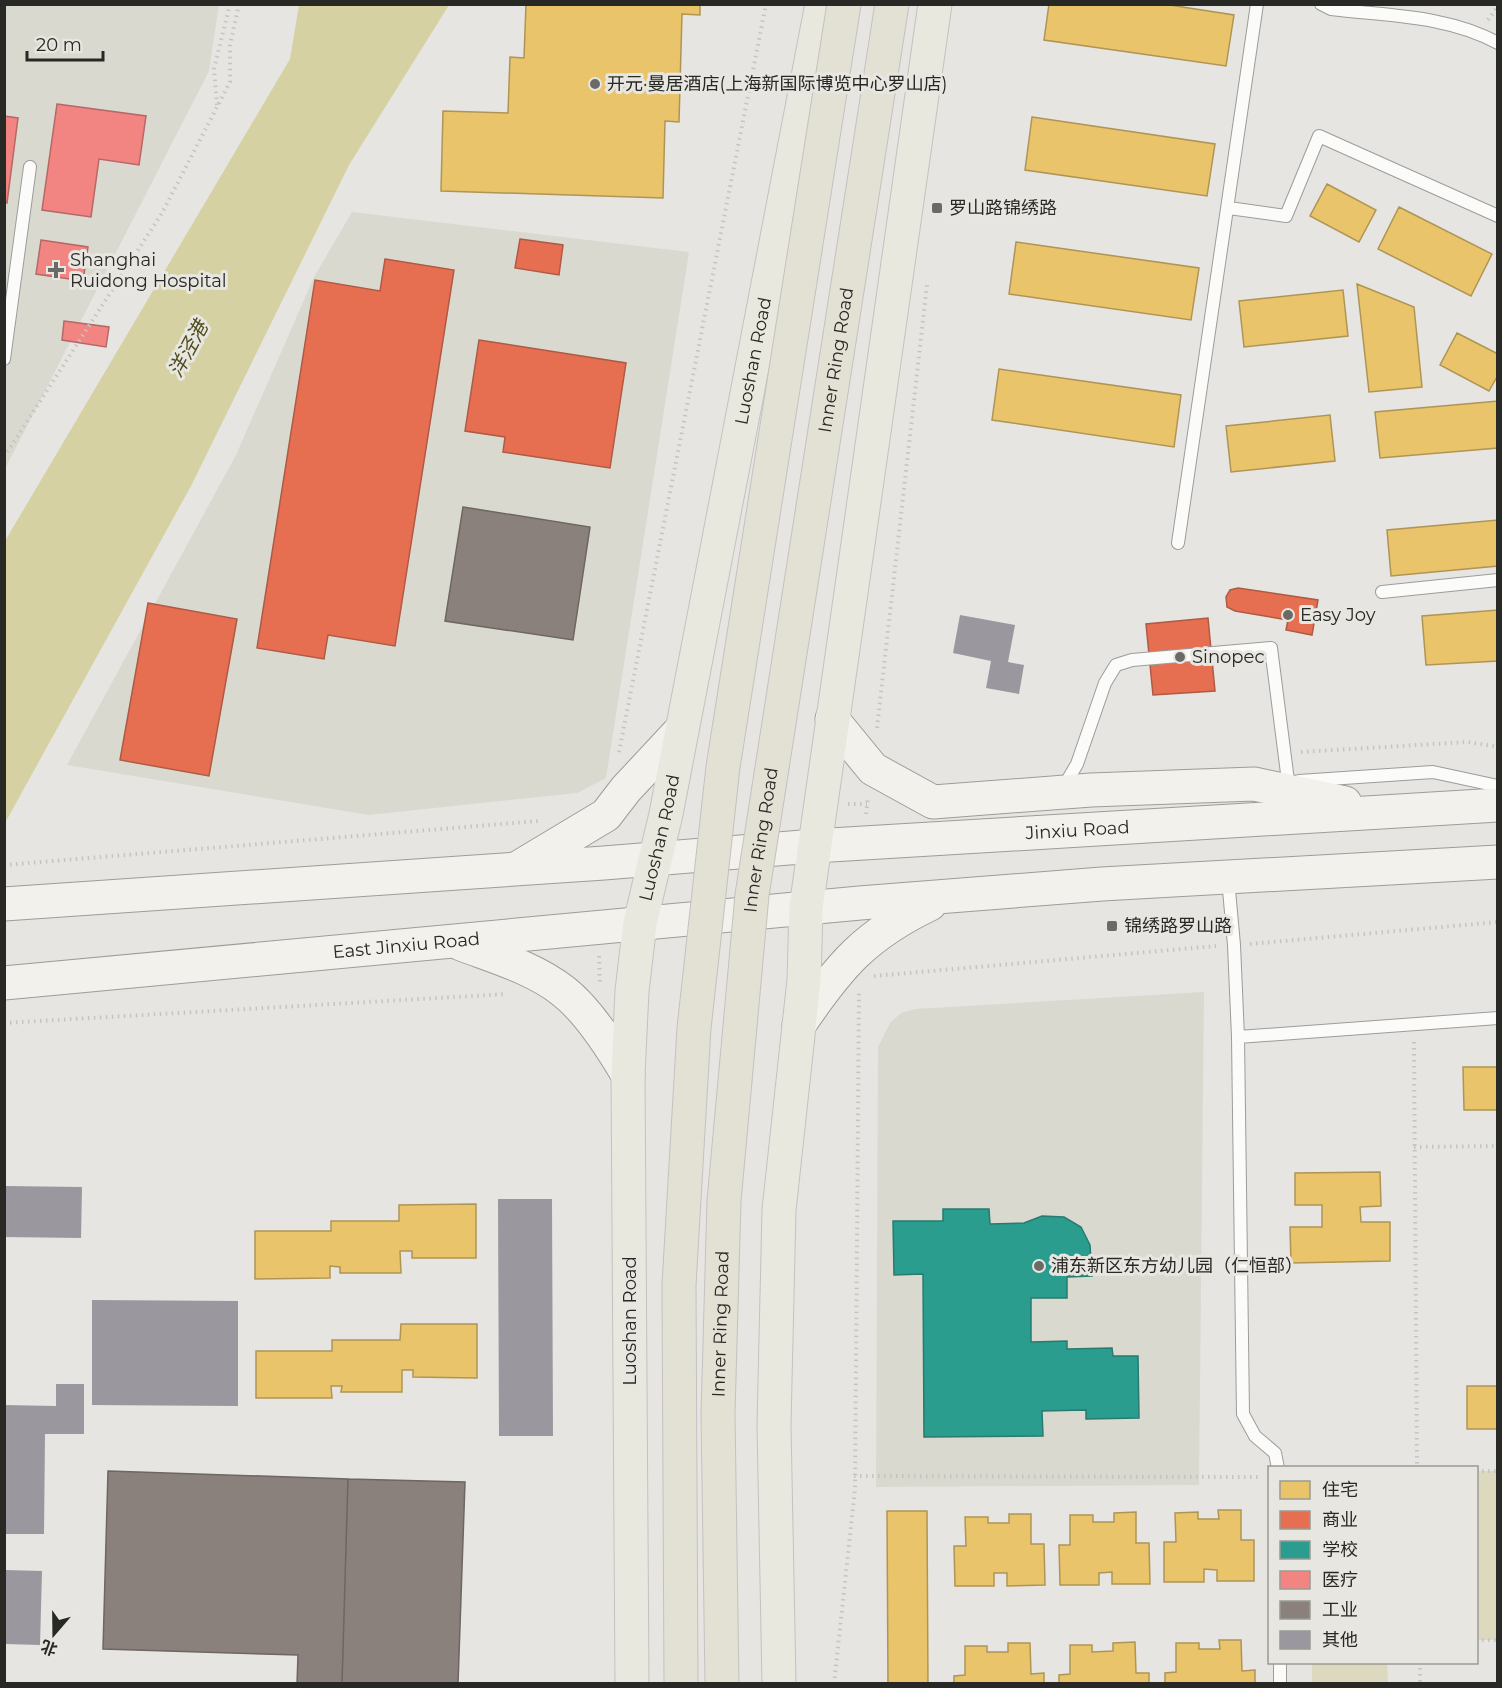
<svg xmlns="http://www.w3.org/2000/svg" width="1502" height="1688" viewBox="0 0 1502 1688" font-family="Montserrat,'Noto Sans SC',sans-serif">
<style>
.built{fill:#dad9d0}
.green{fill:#dcd9bf}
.water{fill:#d5d1a3}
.homes{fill:#e9c46a;stroke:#af9555;stroke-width:1.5}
.shops{fill:#e76f51;stroke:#ae5a44;stroke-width:1.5}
.schools{fill:#2a9d8f;stroke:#297a6f;stroke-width:1.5}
.health{fill:#f28482;stroke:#b56866;stroke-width:1.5}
.industry{fill:#8a817c;stroke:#6d6662;stroke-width:1.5}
.building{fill:#9a979f}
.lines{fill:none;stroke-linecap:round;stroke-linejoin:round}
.service-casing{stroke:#9d9c9a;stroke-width:14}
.secondary-casing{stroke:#9d9c9a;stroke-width:35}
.primary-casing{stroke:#c3c2c1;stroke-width:35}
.path{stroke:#c4c4c3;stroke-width:4;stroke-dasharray:1.5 4.5;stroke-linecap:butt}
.service{stroke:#fbfbfa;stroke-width:12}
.secondary{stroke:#f2f1ec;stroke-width:33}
.primary{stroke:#e9e8de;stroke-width:33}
.trunk-bridge-casing{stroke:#c3c2c1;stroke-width:35;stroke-linecap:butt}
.trunk-bridge{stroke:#e2e1d4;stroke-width:33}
.poi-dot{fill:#6a6a67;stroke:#e7e6e0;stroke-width:2}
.labels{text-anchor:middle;stroke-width:6;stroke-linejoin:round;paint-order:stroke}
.poi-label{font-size:18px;fill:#282825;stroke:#e7e6e0;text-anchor:start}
.street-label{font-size:18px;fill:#282825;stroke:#e7e6e0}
.water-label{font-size:20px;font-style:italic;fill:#4f4b1a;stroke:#e7e6e0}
</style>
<rect width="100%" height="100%" fill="#e6e5e1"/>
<path class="built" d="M5,5h214l-10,66 -204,398z
M352,212l337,40 -83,526 -29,15 -208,22 -302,-50 169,-310 78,-178z
M1204,992l-5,493 -323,2 2,-440 12,-24 11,-10 14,-4z"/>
<path class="green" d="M1477,1471h20v169h-20z
M1312,1663h75l1,20h-76z"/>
<path class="water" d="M299,5h150l-100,160 -158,321 -186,337v-282l285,-482z"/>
<path class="homes" d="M526,4h174v11l-18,-1 -3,108 -14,-1 -2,77 -222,-7 2,-80 65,2 2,-56 14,1z
M1049,4h114l71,11 -8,51 -182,-26z
M1032,117l183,27 -8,52 -182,-26z
M1327,184l49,26 -17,32 -49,-26z
M1399,207l93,47 -21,42 -93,-47z
M1016,242l183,26 -8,52 -182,-26z
M1357,284l57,23 8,80 -53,5z
M1343,290l5,46 -104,11 -5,-46z
M1457,333l41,21v21l-9,16 -49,-26z
M999,369l182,26 -7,52 -182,-27z
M1498,401v47l-118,10 -5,-46z
M1330,415l5,46 -104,11 -5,-46z
M1498,520v46l-107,10 -4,-46z
M1498,610v51l-72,4 -4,-49z
M1463,1067h35v43h-34z
M1380,1172l1,34 -21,1 1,15h29v39l-99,2 -1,-36h32v-22h-27v-32z
M476,1204v54h-64v-7h-12l1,22h-61v-6l-10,-1v12l-75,1v-48h76v-10h68v-16z
M401,1324h76v54l-64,-1v-7h-11v22h-61l1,-6h-11l1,12h-76v-47h76v-11h68z
M1467,1386h31v43h-31z
M1218,1510h23v30h13v41h-37v-11l-13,-1v13h-40v-40h12l-1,-29 23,-1v7h21z
M887,1511h40l1,173h-40z
M1136,1512v31h13l1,41h-38v-12l-13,1v12h-39l-1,-40h11v-30h23v7h21v-9z
M1009,1514h22v30h13l1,41 -38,1v-13h-13v13h-39l-1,-40h12l-1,-29h23v6h21z
M1219,1640h22l1,31 13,-1v14h-90v-11l11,-1v-29h23v6h21z
M1135,1642l1,31h13v11h-90v-9l11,-1v-29h22v7l21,-1v-8z
M1008,1643h22l1,31 13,-1v11h-90v-8l11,-1v-29h22v6h21z"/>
<path class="shops" d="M520,239l43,6 -4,30 -44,-7z
M385,259l69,11 -59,376 -67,-11 -4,24 -67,-11 58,-368 65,11z
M479,340l147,23 -16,105 -107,-16 2,-15 -40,-6z
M1238,588l80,12 -6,35 -26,-5 2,-10 -53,-9 -8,-4 -1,-10 4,-7z
M148,603l89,16 -28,157 -89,-16z
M1208,618l7,73 -62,4 -7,-71z"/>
<path class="schools" d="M943,1209h46l1,15 34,-1 18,-7 22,1 17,10 9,18 2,31 -25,1v21h-36v44l36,-1v8l45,-1 1,8h25l1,62 -53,1v-9l-44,1 1,25 -119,1 -1,-163 -29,1 -1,-54h50z"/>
<path class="health" d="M57,104l89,12 -7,49 -40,-6 -8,58 -49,-7z
M4,116l14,2 -11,85h-3z
M41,240l47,7 -5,34 -47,-7z
M64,321l45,6 -3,20 -44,-7z"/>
<path class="industry" d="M463,507l127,20 -17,113 -128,-19z
M108,1471l240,8 -6,205h-45l1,-29 -195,-6z
M348,1479l117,3 -7,202h-116z"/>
<path class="building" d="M960,615l55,10 -7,37 16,3 -5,29 -33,-6 5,-27 -38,-8z
M4,1186l78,1 -1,51 -77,-1z
M498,1199h54l1,237h-54z
M92,1300l146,1v105l-146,-1z
M56,1384h28v50h-39l-1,100h-40v-129l52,1z
M5,1570l37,1 -2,74 -35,-1z"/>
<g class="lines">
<g class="service-casing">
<path id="service" d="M1321,4l10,5c56,7 116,6 167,34
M1229,208l57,8 33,-80 179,80
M4,359l26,-192
M1178,543l79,-539
M1382,592l116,-12
M1299,781l134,-9 65,14
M1063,788l14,-24 28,-81 11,-18 16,-5 139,-12 17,133
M1228,879l6,66 4,92
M1278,1468l-3,-15 -20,-17 -12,-22 -5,-377 260,-19
M1280,1662v22"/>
</g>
<g class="secondary-casing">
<g id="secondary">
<path d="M832,719l41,50 60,33 158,-12 163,-6 91,19"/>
<path d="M521,866l85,-51 20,-26 56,-60"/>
<path id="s1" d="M4,904l600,-41 210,-17 684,-41"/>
<path d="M461,944c34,13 73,24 102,47 25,19 49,57 65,84"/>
<path id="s2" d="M4,983l856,-80 242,-19 396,-22"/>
<path d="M799,1025c40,-59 66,-90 131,-121"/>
</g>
</g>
<g class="primary-casing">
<g id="primary">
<path id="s3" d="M632,1684l-4,-609 4,-84 8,-68 26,-109 156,-810"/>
<path d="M779,1684l-5,-259 5,-215 25,-230 2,-72 129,-904"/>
</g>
</g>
<path class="path" d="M1488,20l10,-14
M217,105l-3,-36 16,-65
M4,457l158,-244 68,-131v-37l9,-41
M877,728l50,-443
M619,752l147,-748
M1301,752l167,-10 30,5
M848,804h19
M866,814l2,-16
M4,865l534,-44
M1250,944l248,-22
M599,956l1,29
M874,976l342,-30
M4,1023l503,-29
M1414,1042l3,426
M1414,1147l84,-1
M1476,1471h22
M854,1476l408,1
M1476,1640h22
M1420,1662v22
M834,1684l21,-195 4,-497"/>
<use href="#service" class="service"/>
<use href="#secondary" class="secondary"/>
<use href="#primary" class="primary"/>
<g class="trunk-bridge-casing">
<g id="trunk-bridge">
<path d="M681,1684l-2,-399 15,-257 29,-261 121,-763"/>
<path id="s4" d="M722,1684l-4,-270 6,-213 28,-306 140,-891"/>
</g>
</g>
<use href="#trunk-bridge" class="trunk-bridge"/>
</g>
<g class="poi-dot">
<circle cx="595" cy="84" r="6"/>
<rect x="931" y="202" width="12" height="12" rx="3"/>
<path d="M53 261h6v6h6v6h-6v6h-6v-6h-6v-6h6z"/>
<circle cx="1288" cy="615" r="6"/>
<circle cx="1180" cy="657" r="6"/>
<rect x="1106" y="920" width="12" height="12" rx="3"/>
<circle cx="1039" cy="1266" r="6"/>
</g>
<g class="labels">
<g class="poi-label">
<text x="607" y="90">开元·曼居酒店(上海新国际博览中心罗山店)</text>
<text x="949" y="214">罗山路锦绣路</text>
<text x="70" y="266">Shanghai<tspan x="70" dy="21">Ruidong Hospital</tspan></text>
<text x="1300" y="621">Easy Joy</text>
<text x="1192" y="663">Sinopec</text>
<text x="1124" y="932">锦绣路罗山路</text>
<text x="1051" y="1272">浦东新区东方幼儿园（仁恒部）</text>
</g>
<g class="street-label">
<text dy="6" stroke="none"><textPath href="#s4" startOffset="1332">Inner Ring Road</textPath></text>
<text dy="6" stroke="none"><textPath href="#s3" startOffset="1335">Luoshan Road</textPath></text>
<text dy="6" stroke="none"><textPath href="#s1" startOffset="1076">Jinxiu Road</textPath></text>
<text dy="6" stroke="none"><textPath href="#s3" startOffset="849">Luoshan Road</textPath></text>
<text dy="6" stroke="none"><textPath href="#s4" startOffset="846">Inner Ring Road</textPath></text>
<text dy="6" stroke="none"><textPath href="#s2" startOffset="404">East Jinxiu Road</textPath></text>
<text transform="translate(630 1321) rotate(-90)" y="6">Luoshan Road</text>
<text dy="6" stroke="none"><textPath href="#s4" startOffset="360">Inner Ring Road</textPath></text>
</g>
<g class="water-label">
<text transform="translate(188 349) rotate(-62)" y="7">洋泾港</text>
</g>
</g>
<rect width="1502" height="1688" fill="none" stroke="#282825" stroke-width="12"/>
<rect x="1268" y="1466" width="210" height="198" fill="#e7e6e0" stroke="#9b9a95" stroke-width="1.5"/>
<rect x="1280" y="1481" width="30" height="18" fill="#e9c46a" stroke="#9b9a95" stroke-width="1.5"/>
<text x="1322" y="1496" font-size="18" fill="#282825">住宅</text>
<rect x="1280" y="1511" width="30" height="18" fill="#e76f51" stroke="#9b9a95" stroke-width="1.5"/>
<text x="1322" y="1526" font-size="18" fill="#282825">商业</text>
<rect x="1280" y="1541" width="30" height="18" fill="#2a9d8f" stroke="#9b9a95" stroke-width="1.5"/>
<text x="1322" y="1556" font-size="18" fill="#282825">学校</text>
<rect x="1280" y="1571" width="30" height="18" fill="#f28482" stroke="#9b9a95" stroke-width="1.5"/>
<text x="1322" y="1586" font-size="18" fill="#282825">医疗</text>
<rect x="1280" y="1601" width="30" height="18" fill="#8a817c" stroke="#9b9a95" stroke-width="1.5"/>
<text x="1322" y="1616" font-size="18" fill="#282825">工业</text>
<rect x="1280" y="1631" width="30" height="18" fill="#9a979f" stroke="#9b9a95" stroke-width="1.5"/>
<text x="1322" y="1646" font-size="18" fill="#282825">其他</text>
<g transform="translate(54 1634) rotate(200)" stroke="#e7e6e0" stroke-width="4.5" paint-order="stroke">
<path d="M0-4.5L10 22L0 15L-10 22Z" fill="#282825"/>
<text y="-9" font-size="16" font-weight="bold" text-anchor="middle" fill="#282825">北</text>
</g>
<path d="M27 51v9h76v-9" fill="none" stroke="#282825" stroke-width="3"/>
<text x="36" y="51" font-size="18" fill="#282825" stroke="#e7e6e0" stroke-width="4.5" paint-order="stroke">20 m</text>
</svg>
